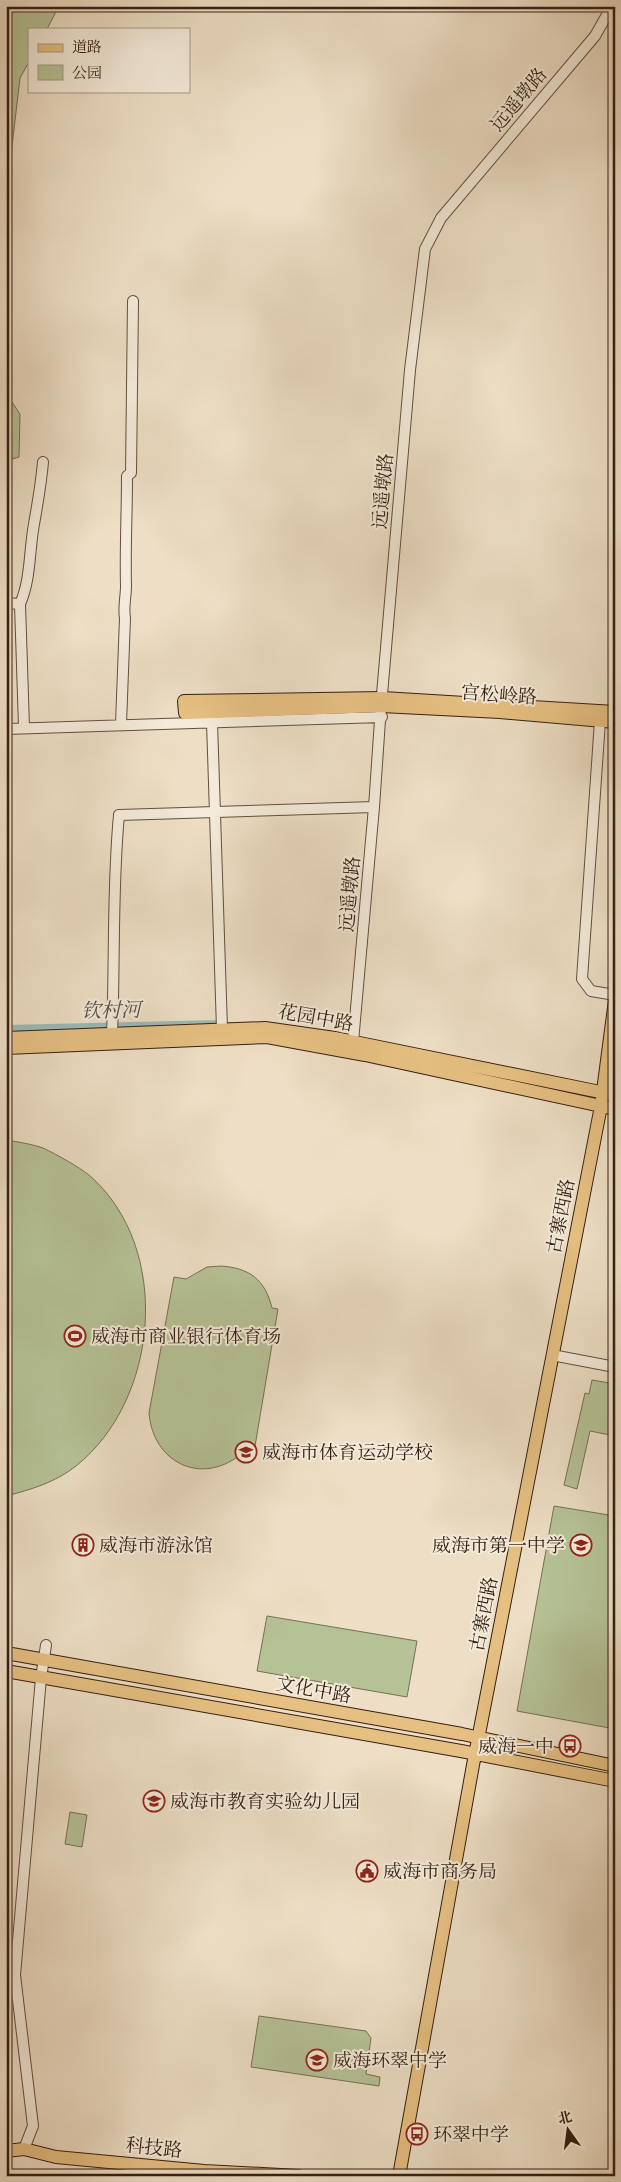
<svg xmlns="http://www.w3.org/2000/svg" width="621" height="2182" viewBox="0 0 621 2182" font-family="'IM FELL French Canon','Noto Serif SC',serif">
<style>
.green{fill:#b5c296;stroke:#757054}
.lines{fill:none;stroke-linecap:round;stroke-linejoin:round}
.canal{stroke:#9abbb9;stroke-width:8}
.minor-casing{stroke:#634f3f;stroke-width:12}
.major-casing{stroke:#351f12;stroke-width:14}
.minor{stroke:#f3ead9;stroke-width:10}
.major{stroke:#e6bf82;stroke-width:12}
.labels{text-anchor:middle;stroke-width:4;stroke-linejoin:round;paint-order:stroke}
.street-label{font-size:19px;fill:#351f12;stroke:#f3ead9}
.poi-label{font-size:19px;fill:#351f12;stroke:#f3ead9;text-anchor:start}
.water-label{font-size:20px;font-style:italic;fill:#534e44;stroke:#f3ead9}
</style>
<rect width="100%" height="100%" fill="#eddec5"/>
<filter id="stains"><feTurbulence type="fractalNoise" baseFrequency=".004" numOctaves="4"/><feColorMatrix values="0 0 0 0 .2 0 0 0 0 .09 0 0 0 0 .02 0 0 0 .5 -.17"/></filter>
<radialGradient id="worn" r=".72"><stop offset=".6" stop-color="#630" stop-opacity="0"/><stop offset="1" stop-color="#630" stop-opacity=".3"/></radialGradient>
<path class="green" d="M6,6h53l-12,23h-18v33l-9,16 -14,119z
M6,393l14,21 -1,43 -13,4z
M6,1140c12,2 26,4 37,8 13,6 36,19 46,27 84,73 70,225 -13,291 -20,16 -46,24 -70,30z
M221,1266c28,2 44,13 51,42l6,1 -25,149 -13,-3c-40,31 -87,7 -91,-42l25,-136 12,2 21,-12z
M592,1380l23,4v52l-25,-5 -13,58 -13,-4 21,-92 4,1z
M554,1506l61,10v213l-98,-18z
M267,1616l150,25 -10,56 -150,-26z
M70,1812l17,3 -5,32 -17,-3z
M259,2016l107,15 5,7 -5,36 14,3 -1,9 -128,-19z"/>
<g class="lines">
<path class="canal" d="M6,1029l212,-5"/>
<g class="minor-casing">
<path id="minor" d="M6,603l14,1
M600,721l-18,258 9,12 24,4
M212,722l10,307
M121,724l4,-106c-2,-11 1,-21 1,-32 -1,-36 1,-73 1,-110l4,-3 2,-172
M24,727l-4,-123c11,-25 9,-53 14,-80 4,-23 7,-39 9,-62
M6,729l376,-12
M112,1034c3,-73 0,-146 7,-219l255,-8
M353,1042l21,-235 7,-101 29,-336 15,-121 16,-31 154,-182 17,-30
M552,1355l63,12
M24,2149l9,-23 -18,-151 26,-297 5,-33"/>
</g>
<g class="major-casing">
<path id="major" d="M615,712l-232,-14 -199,3 1,12 196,-7 119,6 115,10
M6,1038l259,-10 70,10 280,57
M6,1048l261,-11 98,18 250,54
M6,1653l456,81 153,32
M6,1671l455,80 154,30
M6,2151l18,-2 32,8 148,14 95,5
M399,2176l74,-411 128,-659 14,-106"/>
</g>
<use href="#minor" class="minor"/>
<use href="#major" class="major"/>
</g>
<defs>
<g id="stadium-ring" transform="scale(1.125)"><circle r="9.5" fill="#f3ead9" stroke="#8f2418" stroke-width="1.5"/><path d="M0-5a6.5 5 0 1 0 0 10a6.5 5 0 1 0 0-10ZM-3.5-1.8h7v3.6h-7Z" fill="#8f2418"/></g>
<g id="university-ring" transform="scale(1.125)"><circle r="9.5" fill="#f3ead9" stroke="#8f2418" stroke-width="1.5"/><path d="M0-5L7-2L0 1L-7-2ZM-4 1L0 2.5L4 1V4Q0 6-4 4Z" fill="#8f2418"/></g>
<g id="building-ring" transform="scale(1.125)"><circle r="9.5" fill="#f3ead9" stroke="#8f2418" stroke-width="1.5"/><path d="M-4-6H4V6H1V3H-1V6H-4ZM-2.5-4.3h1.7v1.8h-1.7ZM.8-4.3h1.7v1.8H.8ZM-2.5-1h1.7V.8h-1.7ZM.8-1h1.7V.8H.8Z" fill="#8f2418"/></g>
<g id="school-ring" transform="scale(1.125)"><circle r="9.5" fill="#f3ead9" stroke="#8f2418" stroke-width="1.5"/><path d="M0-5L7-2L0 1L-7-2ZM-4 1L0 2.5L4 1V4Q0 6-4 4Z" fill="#8f2418"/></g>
<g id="bus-ring" transform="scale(1.125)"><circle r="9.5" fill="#f3ead9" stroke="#8f2418" stroke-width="1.5"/><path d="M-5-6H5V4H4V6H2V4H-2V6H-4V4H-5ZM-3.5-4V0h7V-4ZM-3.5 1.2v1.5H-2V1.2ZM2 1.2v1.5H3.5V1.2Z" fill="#8f2418"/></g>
<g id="civic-ring" transform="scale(1.125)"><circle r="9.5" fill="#f3ead9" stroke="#8f2418" stroke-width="1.5"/><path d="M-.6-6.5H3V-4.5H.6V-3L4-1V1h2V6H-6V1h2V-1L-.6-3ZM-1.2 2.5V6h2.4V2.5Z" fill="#8f2418"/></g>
</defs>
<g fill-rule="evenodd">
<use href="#stadium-ring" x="75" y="1336"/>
<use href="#university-ring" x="246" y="1452"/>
<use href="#building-ring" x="83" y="1545"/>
<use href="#school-ring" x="581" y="1545"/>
<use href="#bus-ring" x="570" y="1746"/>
<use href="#school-ring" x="154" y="1801"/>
<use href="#civic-ring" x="367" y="1871"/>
<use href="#school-ring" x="317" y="2060"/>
<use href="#bus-ring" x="417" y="2134"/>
</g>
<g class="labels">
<g class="street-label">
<text transform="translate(518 99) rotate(-50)" y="7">远遥墩路</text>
<text transform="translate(382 491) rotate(-85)" y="7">远遥墩路</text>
<text transform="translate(499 694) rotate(4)" y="7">宫松岭路</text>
<text transform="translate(349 894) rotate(-85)" y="7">远遥墩路</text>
<text transform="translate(316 1017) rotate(10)" y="7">花园中路</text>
<text transform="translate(560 1216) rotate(-79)" y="7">古寨西路</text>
<text transform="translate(483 1614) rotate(-79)" y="7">古寨西路</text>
<text transform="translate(314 1689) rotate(10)" y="7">文化中路</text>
<text transform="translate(154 2147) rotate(6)" y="7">科技路</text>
</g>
<g class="poi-label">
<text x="91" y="1343">威海市商业银行体育场</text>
<text x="262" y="1459">威海市体育运动学校</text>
<text x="99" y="1552">威海市游泳馆</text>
<text x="565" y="1552" text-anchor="end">威海市第一中学</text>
<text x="554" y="1753" text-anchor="end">威海一中</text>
<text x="170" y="1808">威海市教育实验幼儿园</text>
<text x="383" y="1878">威海市商务局</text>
<text x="333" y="2067">威海环翠中学</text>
<text x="433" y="2141">环翠中学</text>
</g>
<g class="water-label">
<text transform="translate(111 1010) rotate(-1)" y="7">钦村河</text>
</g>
</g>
<rect width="621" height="2182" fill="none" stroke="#eddec5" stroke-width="25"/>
<rect x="8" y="8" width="606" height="2167" fill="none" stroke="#351f12" stroke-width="2.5"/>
<rect x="12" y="12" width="596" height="2157" fill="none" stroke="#351f12"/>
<rect x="28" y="28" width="162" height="65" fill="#f3ead9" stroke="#a79989"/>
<rect x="38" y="44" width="25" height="8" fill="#e6bf82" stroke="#a79989"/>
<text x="72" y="52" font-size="15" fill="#351f12">道路</text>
<rect x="38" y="65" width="25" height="15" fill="#b5c296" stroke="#a79989"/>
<text x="72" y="78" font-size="15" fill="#351f12">公园</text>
<g transform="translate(568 2130) rotate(346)" stroke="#f3ead9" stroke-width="4" paint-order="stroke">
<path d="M0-4L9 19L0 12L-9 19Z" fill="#351f12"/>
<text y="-8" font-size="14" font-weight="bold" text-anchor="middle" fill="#351f12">北</text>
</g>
<rect width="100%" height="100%" filter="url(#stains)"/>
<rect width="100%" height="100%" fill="url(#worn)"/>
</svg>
